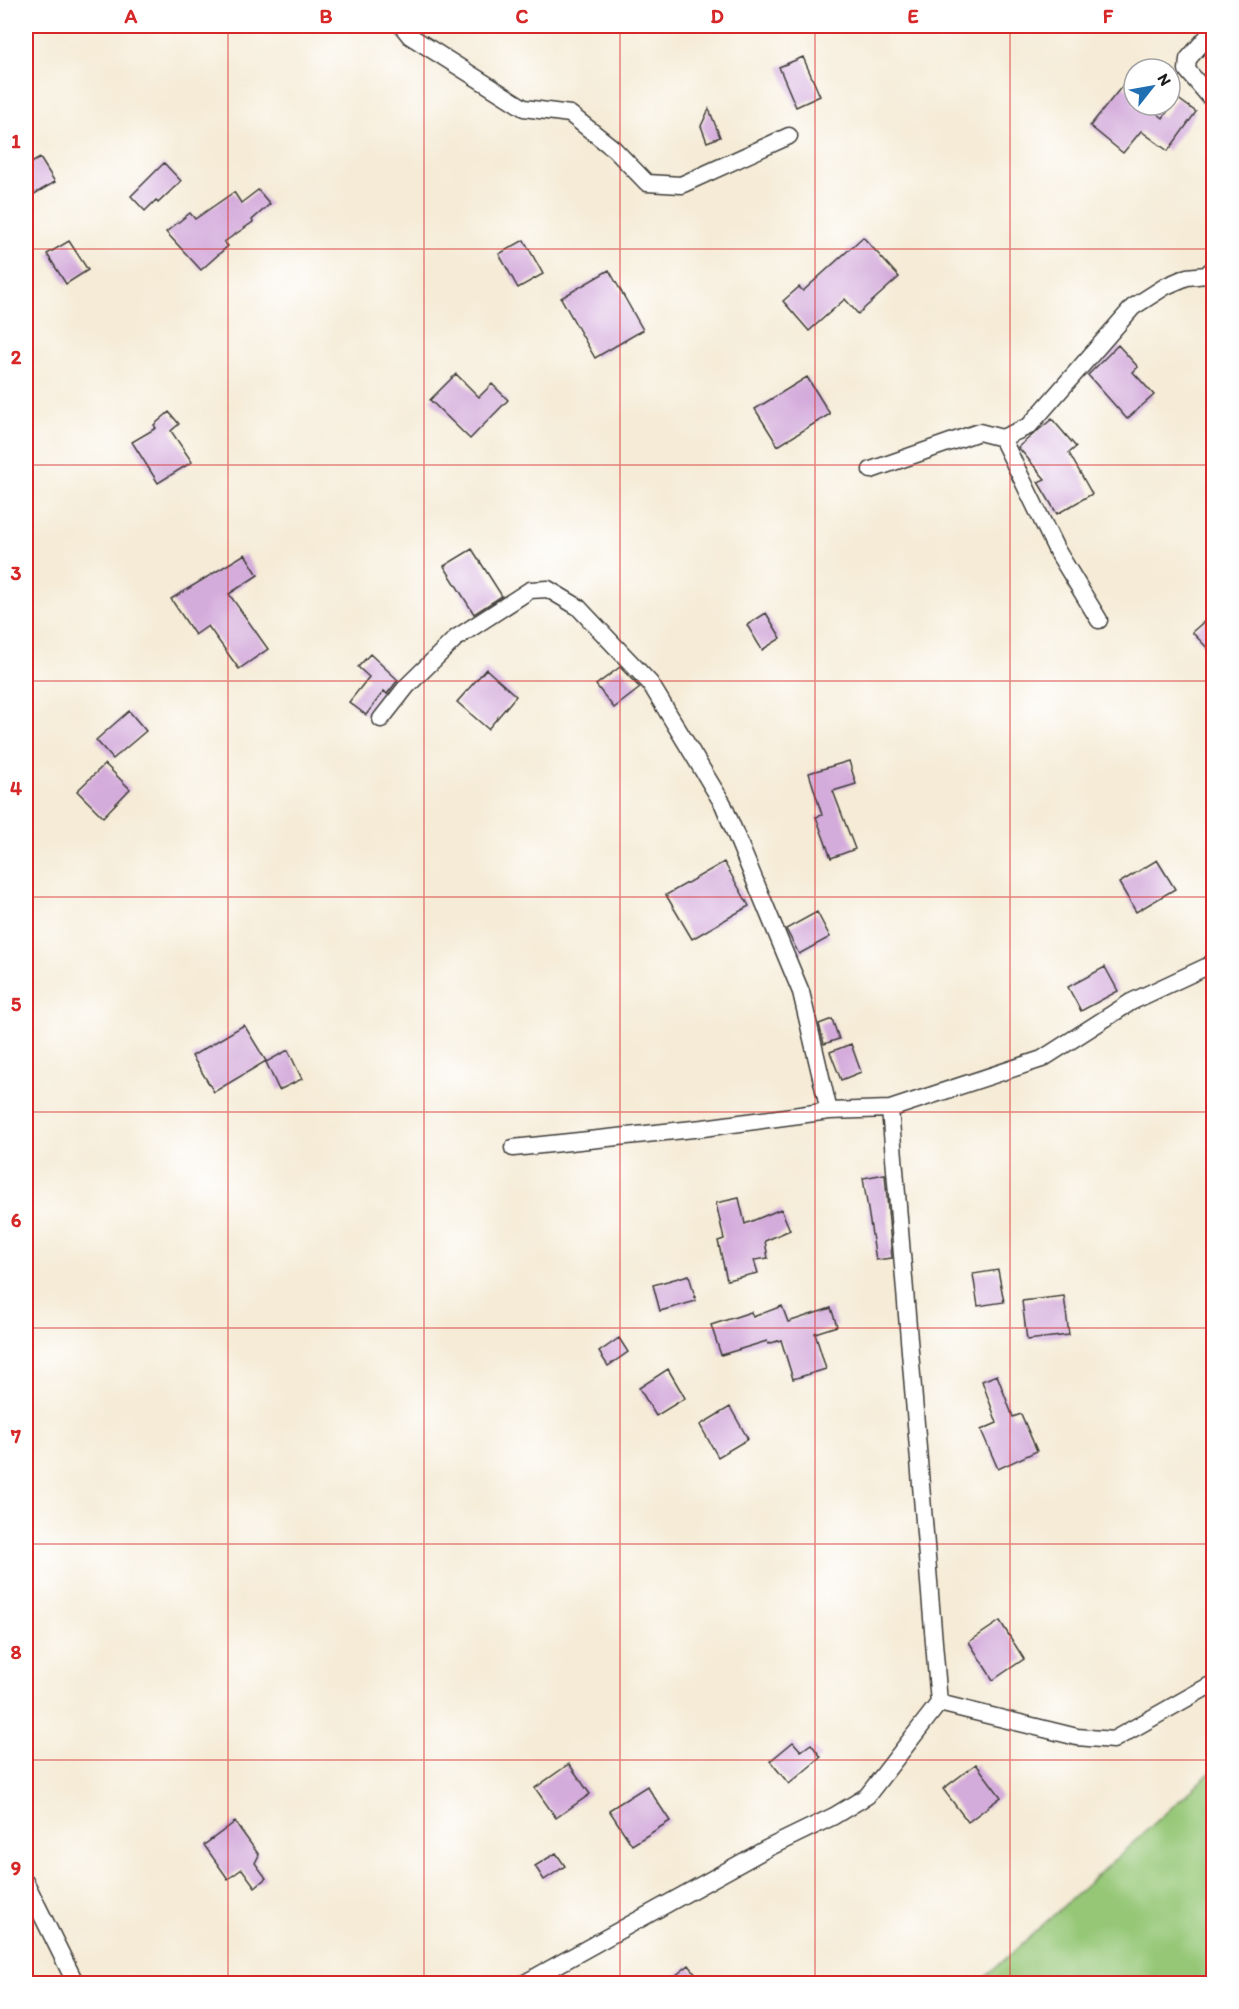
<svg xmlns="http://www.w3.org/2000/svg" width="1239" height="2009" viewBox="0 0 1239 2009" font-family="Itim,sans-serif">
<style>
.green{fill:#96c777;stroke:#59724a;stroke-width:1.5}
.building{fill:#d4acdb}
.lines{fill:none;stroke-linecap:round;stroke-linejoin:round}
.street-casing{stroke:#3d3b38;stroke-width:19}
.street{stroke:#fff;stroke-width:16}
.grid{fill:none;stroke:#d62828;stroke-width:1.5;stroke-opacity:0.55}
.neatline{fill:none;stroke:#d62828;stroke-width:2}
.grid-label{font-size:20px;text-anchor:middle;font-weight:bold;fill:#d62828}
</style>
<rect width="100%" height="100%" fill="#fff"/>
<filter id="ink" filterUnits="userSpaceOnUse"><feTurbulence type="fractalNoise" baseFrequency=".0167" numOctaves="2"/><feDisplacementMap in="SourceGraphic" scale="12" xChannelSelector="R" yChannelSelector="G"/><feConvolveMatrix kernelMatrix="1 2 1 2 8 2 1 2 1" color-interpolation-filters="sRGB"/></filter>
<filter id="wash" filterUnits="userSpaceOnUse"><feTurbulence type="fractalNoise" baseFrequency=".008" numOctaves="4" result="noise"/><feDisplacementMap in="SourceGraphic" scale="24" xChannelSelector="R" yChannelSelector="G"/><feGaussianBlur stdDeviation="1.35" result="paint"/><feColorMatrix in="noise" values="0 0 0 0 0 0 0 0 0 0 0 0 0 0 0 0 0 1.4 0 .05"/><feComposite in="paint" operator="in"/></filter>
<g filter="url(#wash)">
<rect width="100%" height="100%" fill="#f5ebd6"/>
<path class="green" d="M1213,1770v213h-234z"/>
<g id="blocks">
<path class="building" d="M803,57l17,39 -24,11 -17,-40z
M1123,85l11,9v11h13l16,13 14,-20 19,14 -28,39 -27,-20 -18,22 -33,-27z
M709,109l11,28 -13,5 -6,-16z
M40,158l15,24 -29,17v-33z
M164,163l17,18 -23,22 -2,-3 -11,11 -14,-15z
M258,190l12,14 -18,16 1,2 -29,20 4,4 -27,24 -35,-38 24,-19 5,6 39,-27 7,11z
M863,237l36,40 -41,37 -13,-15 -36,32 -26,-30 16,-14 4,4z
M524,240l19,34 -25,14 -19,-34z
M69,241l19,29 -22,14 -19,-30z
M609,270l34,60 -48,28 -34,-60z
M1118,345l20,22 -5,5 21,23 -27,24 -39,-44z
M456,374l23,23 13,-13 16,16 -38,39 -40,-39z
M807,377l23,37 -52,32 -23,-37z
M169,412l10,12 -8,7 21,31 -34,21 -26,-41 24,-14 -2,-3z
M1052,419l24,28 -7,6 23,41 -35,20 -19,-32 7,-3 -27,-32z
M472,549l30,47 -28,18 -30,-48z
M245,554l13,21 -29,19 39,55 -29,20 -31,-43 -13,9 -24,-36z
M766,613l15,25 -19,12 -15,-25z
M1207,619l7,7v29l-22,-23z
M370,654l28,26 -11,14 -3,-3 -18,24 -17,-13 20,-25 -11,-10z
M620,667l20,21 -26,20 -18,-23z
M486,669l30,27 -28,33 -31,-27z
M129,711l17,20 -33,28 -17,-19z
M849,761l7,23 -23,7 22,58 -24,9 -15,-41 6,-2 -13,-42z
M105,764l25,25 -27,28 -26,-26z
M1157,860l18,29 -39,23 -17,-29z
M724,862l25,44 -57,33 -26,-44z
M817,912l13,25 -31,17 -13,-25z
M1105,967l13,24 -37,20 -13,-24z
M832,1019l7,20 -15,5 -5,-20z
M244,1025l22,36 -52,31 -22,-36z
M851,1044l10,28 -20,8 -11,-28z
M288,1050l14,29 -23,11 -13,-28z
M885,1174l7,84 -16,2 -13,-82z
M739,1198l6,26 36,-15 9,21 -25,11 3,17 -14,2 4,13 -31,7 -9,-39 6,-2 -8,-36z
M998,1270l6,32 -26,4 -5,-32z
M689,1275l7,26 -36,10 -7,-26z
M1064,1296l5,39 -42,5 -5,-39z
M782,1306l6,16 43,-14 6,18 -22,7 11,36 -33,10 -12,-39 -13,4 -1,-3 -46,14 -10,-30 40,-13 2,5z
M619,1338l9,14 -20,14 -9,-14z
M668,1369l17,29 -29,18 -17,-28z
M997,1375l16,42 8,-3 16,37 -39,18 -17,-39 16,-7 -15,-42z
M730,1407l18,32 -30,18 -18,-32z
M1000,1621l24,38 -31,21 -24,-38z
M793,1742l8,9 10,-7 10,13 -32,27 -19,-23z
M569,1764l21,30 -34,24 -21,-30z
M976,1764l25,33 -33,25 -25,-33z
M647,1786l23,35 -38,24 -23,-35z
M235,1822l24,33 -4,8 11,15 -11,9 -13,-18 -14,10 -24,-34z
M556,1853l9,13 -21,14 -9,-14z
M689,1965l14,18h-37z"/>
</g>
</g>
<g filter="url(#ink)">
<use href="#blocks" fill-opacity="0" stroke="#3d3b38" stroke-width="1.5"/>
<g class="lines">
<g class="street-casing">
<path id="street" d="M402,26l8,10 114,72 46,6 44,35 33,34 34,2 108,-49
M1214,29l-26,30 -1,11 27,32
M1002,438l54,111 43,71
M871,470l108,-38 23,6 27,-12 104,-119 33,-21 21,-9 19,-2 8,-7
M381,719l26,-33 49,-48 74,-48 18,-1 30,18 72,76 73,121 78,188 28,119
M890,1109l152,-50 89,-57 79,-37 4,-5
M513,1148l190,-20 126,-17 61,-2 49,594
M26,1883l50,101
M523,1984l243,-135 68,-33 33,-20 72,-93 138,34 36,3 101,-57"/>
</g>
<use href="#street" class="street"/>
</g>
</g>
<path class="grid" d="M228,26v1958M424,26v1958M620,26v1958M815,26v1958M1010,26v1958M26,249h1188M26,465h1188M26,681h1188M26,897h1188M26,1112h1188M26,1328h1188M26,1544h1188M26,1760h1188"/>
<rect width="1239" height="2009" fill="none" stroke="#fff" stroke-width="66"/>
<g transform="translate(1152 87) rotate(59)"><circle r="28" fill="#ffffff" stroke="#a4a4a4" stroke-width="1.5"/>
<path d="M0-4.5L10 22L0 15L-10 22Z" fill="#1f6fb2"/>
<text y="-9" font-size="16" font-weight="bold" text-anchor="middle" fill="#1c1c1c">N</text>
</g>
<rect x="33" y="33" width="1173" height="1943" class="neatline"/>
<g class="grid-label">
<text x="131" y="23">A</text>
<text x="326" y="23">B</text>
<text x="522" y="23">C</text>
<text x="717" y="23">D</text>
<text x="913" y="23">E</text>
<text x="1108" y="23">F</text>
<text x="16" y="148">1</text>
<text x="16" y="364">2</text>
<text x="16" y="580">3</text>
<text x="16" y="795">4</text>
<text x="16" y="1011">5</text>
<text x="16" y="1227">6</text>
<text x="16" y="1443">7</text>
<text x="16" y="1659">8</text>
<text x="16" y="1875">9</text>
</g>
</svg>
